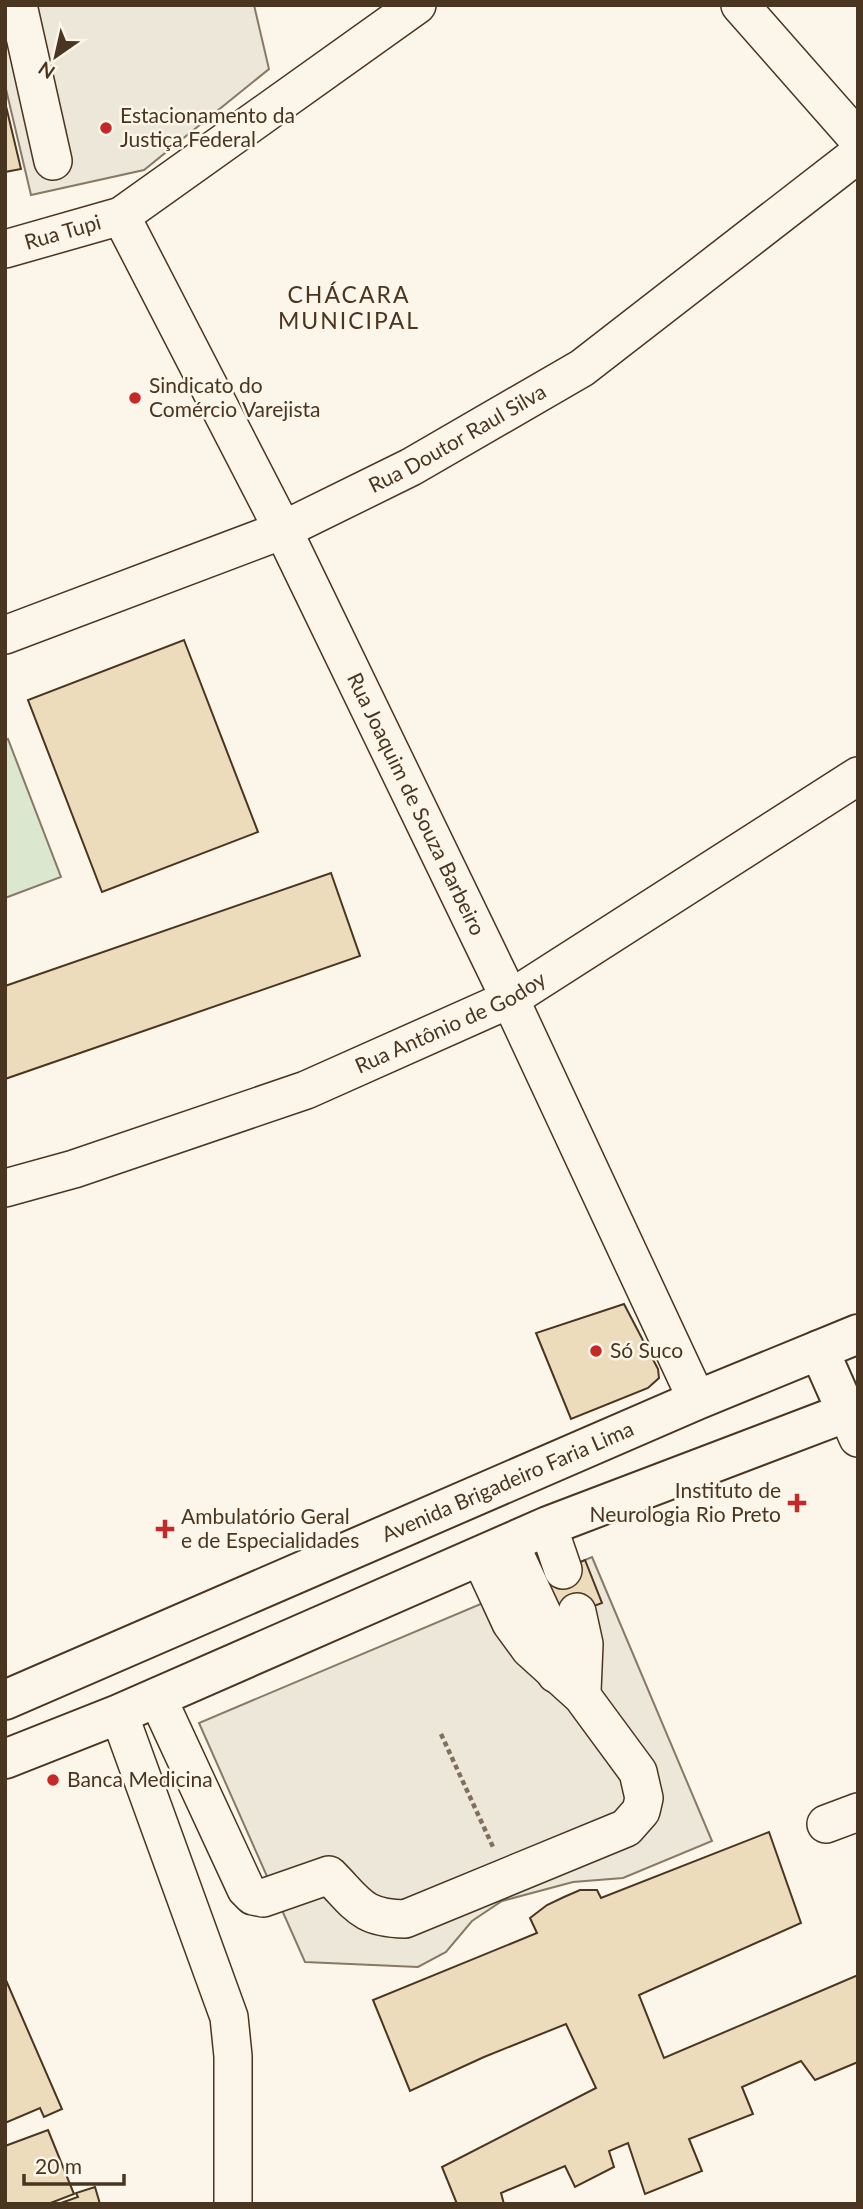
<svg xmlns="http://www.w3.org/2000/svg" width="863" height="2209" viewBox="0 0 863 2209" font-family="Lato,sans-serif">
<style>
.green{fill:#dce7d0;stroke:#887966;stroke-width:2}
.parking{fill:#ede7d9;stroke:#887966;stroke-width:2}
.building{fill:#ecdcbc;stroke:#4a3520;stroke-width:2}
.lines{fill:none;stroke-linecap:round;stroke-linejoin:round}
.minor-casing{stroke:#4a3520;stroke-width:40}
.major-casing{stroke:#4a3520;stroke-width:42}
.path{stroke:#7f6f5c;stroke-width:4.5;stroke-dasharray:5 3.5;stroke-linecap:butt}
.minor{stroke:#fbf6e9;stroke-width:37}
.major{stroke:#fbf6e9;stroke-width:38}
.poi-dot{fill:#c62828;stroke:#fbf6e9;stroke-width:2.5}
.labels{text-anchor:middle;stroke-width:5;stroke-linejoin:round;paint-order:stroke}
.poi-label{font-size:21px;fill:#4a3520;stroke:#fbf6e9;text-anchor:start}
.street-label{font-size:21px;fill:#4a3520;stroke:#fbf6e9}
.neighbourhood-label{font-size:23px;letter-spacing:2px;fill:#4a3520;stroke:#fbf6e9}
</style>
<rect width="100%" height="100%" fill="#fbf6e9"/>
<path class="green" d="M8,739l53,138 -56,21v-158z"/>
<path class="parking" d="M5,5h249l15,64 -125,101 -113,25 -26,-110z
M592,1557l120,284 -89,37 -50,4 -71,19 -30,20 -26,31 -28,15 -113,-5 -106,-239z"/>
<path class="building" d="M5,102l16,67 -16,3z
M184,640l74,192 -156,60 -74,-192z
M331,873l29,83 -355,123v-93z
M624,1304l34,65 1,9 -11,10 -77,31 -35,-86z
M585,1560l17,43 -50,19 -17,-41z
M769,1832l32,91 -162,72 25,63 194,-83v87l-43,18 -14,-19 -59,26 11,27 -64,25 13,32 -57,23 -17,-51 -19,8 5,16 -39,20 -10,-21 -64,27 3,11h-47l-15,-37 154,-79 -30,-64 -82,33 -74,34 -37,-91 164,-67 -7,-15 17,-13 17,-8 16,-7h17l4,8z
M5,1978l57,131 -18,8 -4,-9 -35,15z
M48,2130l26,64 -26,10h-43v-58z
M95,2187l5,17h-42l20,-7 -2,-4z"/>
<g class="lines">
<g class="minor-casing">
<g id="minor">
<path d="M18,5l35,156"/>
<path d="M740,5l118,134"/>
<path id="s1" d="M121,216l162,314 227,469 187,401"/>
<path id="s2" d="M5,249l116,-33 296,-211"/>
<path id="s3" d="M5,635l278,-105 128,-63 171,-99 276,-214"/>
<path id="s4" d="M5,1188l69,-19 232,-79 204,-91 348,-223"/>
<path d="M847,1413l11,25"/>
<path d="M548,1526l15,44"/>
<path d="M510,1544l51,110v9l-5,11"/>
<path d="M577,1612l7,32 -2,47"/>
<path d="M157,1697l89,192 7,7 10,2 66,-23c29,29 32,43 76,44l221,-91 15,-17 3,-13 -6,-26 -56,-76 -52,-47 -19,-26 -31,-67"/>
<path d="M119,1714l110,303 4,39v148"/>
<path d="M826,1824l32,-12"/>
</g>
</g>
<g class="major-casing">
<g id="major">
<path d="M819,1350l28,63"/>
<path id="s5" d="M5,1700l692,-300 161,-66"/>
<path d="M5,1759l114,-45 429,-188 310,-118"/>
</g>
</g>
<path class="path" d="M441,1734l52,113"/>
<use href="#minor" class="minor"/>
<use href="#major" class="major"/>
</g>
<g class="poi-dot">
<circle cx="106" cy="128" r="7"/>
<circle cx="135" cy="398" r="7"/>
<circle cx="596" cy="1351" r="7"/>
<path d="M793.5 1492.5h7v7h7v7h-7v7h-7v-7h-7v-7h7z"/>
<path d="M161.5 1518.5h7v7h7v7h-7v7h-7v-7h-7v-7h7z"/>
<circle cx="53" cy="1780" r="7"/>
</g>
<g class="labels">
<g class="poi-label">
<text x="120" y="123">Estacionamento da<tspan x="120" dy="24">Justiça Federal</tspan></text>
<text x="149" y="393">Sindicato do<tspan x="149" dy="24">Comércio Varejista</tspan></text>
<text x="610" y="1358">Só Suco</text>
<text x="781" y="1498" text-anchor="end">Instituto de<tspan x="781" dy="24">Neurologia Rio Preto</tspan></text>
<text x="181" y="1524">Ambulatório Geral<tspan x="181" dy="24">e de Especialidades</tspan></text>
<text x="67" y="1787">Banca Medicina</text>
</g>
<g class="street-label">
<text dy="7" stroke="none"><textPath href="#s2" startOffset="60">Rua Tupi</textPath></text>
<text dy="7" stroke="none"><textPath href="#s3" startOffset="494">Rua Doutor Raul Silva</textPath></text>
<text dy="7" stroke="none"><textPath href="#s1" startOffset="658">Rua Joaquim de Souza Barbeiro</textPath></text>
<text dy="7" stroke="none"><textPath href="#s4" startOffset="476">Rua Antônio de Godoy</textPath></text>
<text dy="7" stroke="none"><textPath href="#s5" startOffset="548">Avenida Brigadeiro Faria Lima</textPath></text>
</g>
<g class="neighbourhood-label">
<text x="349" y="303">CHÁCARA<tspan x="349" dy="26">MUNICIPAL</tspan></text>
</g>
</g>
<rect width="863" height="2209" fill="none" stroke="#4a3520" stroke-width="14"/>
<g transform="translate(56 56) rotate(214)" stroke="#fbf6e9" stroke-width="5" paint-order="stroke">
<path d="M0-5L12 26L0 18L-12 26Z" fill="#4a3520"/>
<text y="-10" font-size="19" font-weight="bold" text-anchor="middle" fill="#4a3520">N</text>
</g>
<path d="M24 2174v10h100v-10" fill="none" stroke="#4a3520" stroke-width="3.5"/>
<text x="35" y="2174" font-size="21" fill="#4a3520" stroke="#fbf6e9" stroke-width="5" paint-order="stroke">20 m</text>
</svg>
